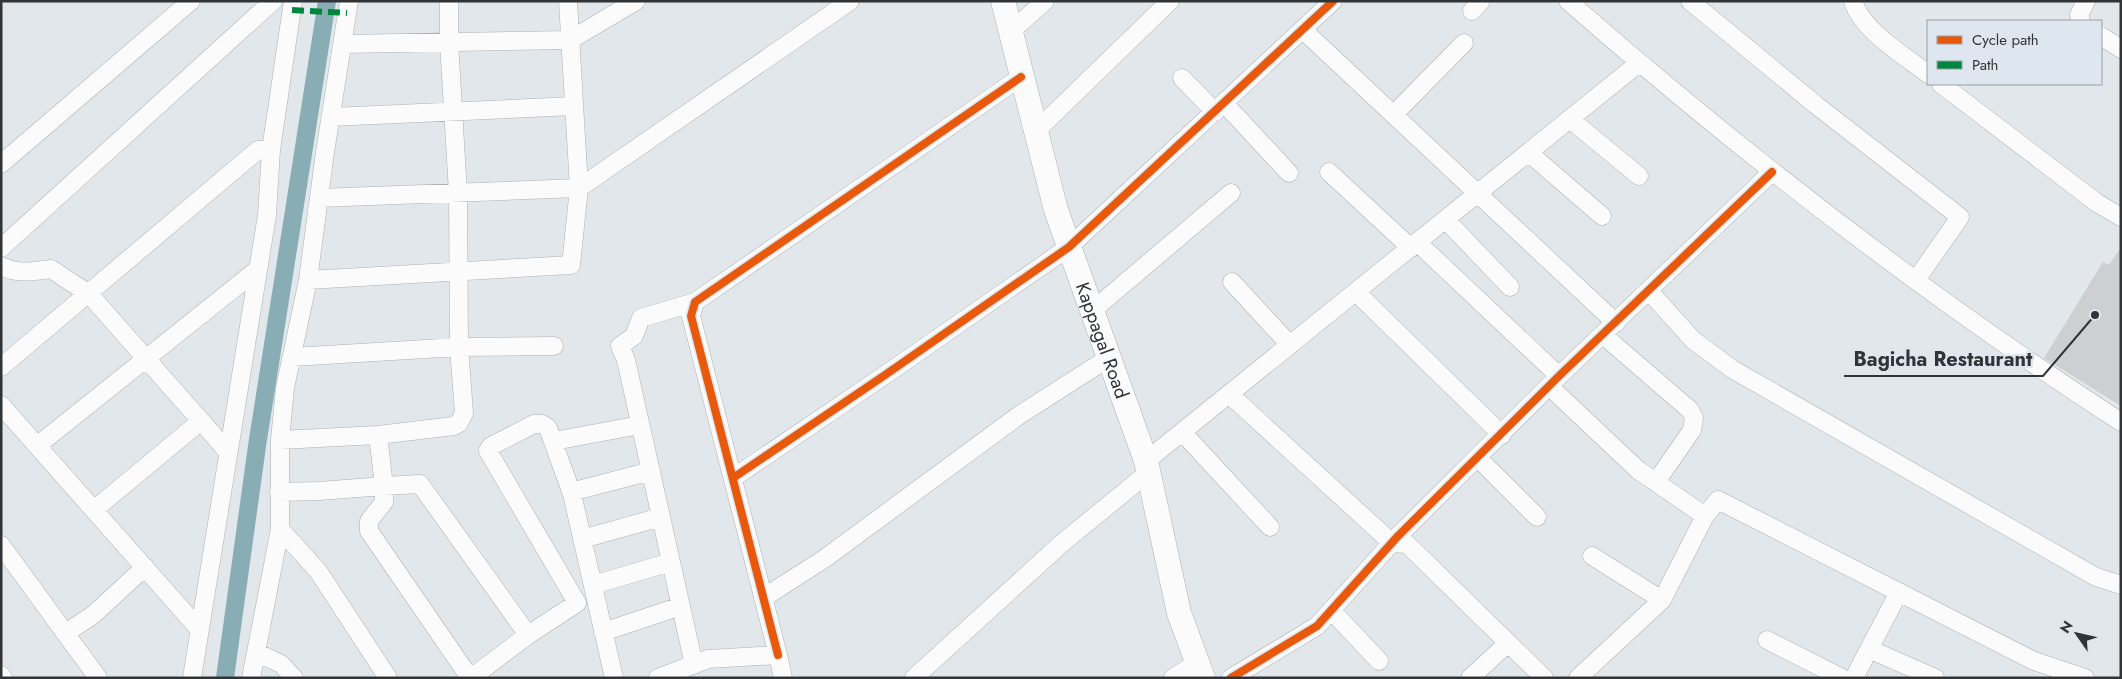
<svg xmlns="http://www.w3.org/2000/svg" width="2122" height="679" viewBox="0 0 2122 679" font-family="Jost,sans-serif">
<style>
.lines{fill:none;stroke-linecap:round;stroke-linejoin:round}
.canal{stroke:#89adb4;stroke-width:18}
.building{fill:#cecfd2}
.street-casing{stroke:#acb0b3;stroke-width:19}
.secondary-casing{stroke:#acb0b3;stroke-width:25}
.street{stroke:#fbfbfc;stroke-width:18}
.secondary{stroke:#fbfbfc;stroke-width:24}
.quiet{stroke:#00873e;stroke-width:6;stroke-dasharray:12 6;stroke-linecap:butt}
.cycleway-casing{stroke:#dee7ef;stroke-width:11}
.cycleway{stroke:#e8590c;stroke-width:8}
.labels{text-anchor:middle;stroke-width:4.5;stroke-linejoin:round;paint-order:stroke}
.street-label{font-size:19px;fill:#313437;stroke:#dee7ef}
.leader{fill:none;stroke:#313437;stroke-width:2}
.callout-dot{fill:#313437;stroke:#dee7ef;stroke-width:2}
.callout-label{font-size:20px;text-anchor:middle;font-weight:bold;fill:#313437;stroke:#dee7ef;stroke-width:4.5;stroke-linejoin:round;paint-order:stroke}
</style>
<rect width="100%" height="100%" fill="#e2e7eb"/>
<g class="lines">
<path class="canal" d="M225,678l32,-232 70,-445"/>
</g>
<path class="building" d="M2121,247v159l-77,-48 59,-96 6,3z"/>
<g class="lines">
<g class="street-casing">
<path id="street" d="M1568,1c175,153 358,295 553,421
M1690,1l126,104 144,112 -44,63
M1853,1c8,29 53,56 75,73
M1472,11l9,-10
M2081,21l-2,-6 7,-14
M1303,30l313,293
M1010,32l35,-31
M2101,36l20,13
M343,44l227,-4 66,-39
M1182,78l33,34
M1941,84l156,119 24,14
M1224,103l65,70
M1394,114l70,-71
M331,117l243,-11
M1571,120l68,56
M1036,131l134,-130
M1529,153l73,63
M1,164l190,-163
M1329,172l82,76
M319,198l260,-10 271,-187
M1446,220l64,67
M1418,243l141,133
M1,248l272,-247
M1,266c17,9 32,5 50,3l38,25 112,127
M308,280l263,-15 8,-77 -11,-187
M1232,282l58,63
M1649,291l44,49 39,29 364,208 25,8
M1356,292l146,143
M1093,310l138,-117
M1603,335l87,75 4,8 -2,12 -36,52
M292,357l167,-10 95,-1
M1,367l257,-217h13
M1550,387l88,83 67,46 13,-16 316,161 51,17
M1229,394l163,149 15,1 137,134
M1,405l198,224
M1182,432l88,95
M280,440l98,-5 76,-9 5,-3 5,-10 -5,-66 -1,-154 -9,-151v-41
M554,441l86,-16
M38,445l220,-176
M1478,458l59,59
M1146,461l493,-398
M733,478l152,-103 184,-128 264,-246
M279,492l40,-1 65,-5 -6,-51
M571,492l80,-21
M95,509l106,-88 27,31
M280,529l38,42 70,107
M582,539l79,-22
M1,545l97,133
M1592,556l70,44
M593,585l78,-23
M763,598l61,-39 194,-143 92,-59
M1331,610l48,51
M67,632l26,-17 52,-48
M603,632l78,-26
M528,635l49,-32 -89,-152 3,-5 43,-22h8l6,4 24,66 42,184
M1767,640l75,38
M1869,649l66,29
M256,652l25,12 13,14
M778,655l-87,-339 4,-14 326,-225
M694,665l-68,-305 -6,-14 14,-10 7,-18 54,-16
M1,675l2,3
M192,678l75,-463 4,-65 22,-149
M251,678l29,-149v-89l5,-52 23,-108 17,-128 24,-151
M470,678l-101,-147v-10l15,-19v-16l36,-2 108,151 -57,43
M658,678l50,-19 70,-4 5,23
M914,678l147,-134 88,-72
M1173,678l24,-15
M1231,678l86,-52 81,-90 161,-160 213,-204
M1470,678l38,-35
M1578,678l84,-78 43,-84
M1854,678l45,-86"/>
</g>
<g class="secondary-casing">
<g id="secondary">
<path id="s1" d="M1003,1l53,209 90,251 33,152 24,65"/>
</g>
</g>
<use href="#street" class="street"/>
<use href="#secondary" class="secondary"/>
<path class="quiet" d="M292,10l55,3"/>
<g class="cycleway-casing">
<path id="cycleway" d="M733,478l152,-103 184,-128 264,-246
M778,655l-87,-339 4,-14 326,-225
M1231,678l86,-52 81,-90 161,-160 213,-204"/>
</g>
<use href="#cycleway" class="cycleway"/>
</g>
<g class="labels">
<g class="street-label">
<text dy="7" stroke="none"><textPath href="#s1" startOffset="354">Kappagal Road</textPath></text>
</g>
</g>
<path class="leader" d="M2095 315L2043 376H1844"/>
<circle class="callout-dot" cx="2095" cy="315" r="5"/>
<g class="callout-label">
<text x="1943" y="366">Bagicha Restaurant</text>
</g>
<rect width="2122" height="679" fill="none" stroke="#313437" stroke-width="5"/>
<rect x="1927" y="20" width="175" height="65" fill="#dee7ef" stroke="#999fa5"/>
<rect x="1937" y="36" width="25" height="8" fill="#e8590c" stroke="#999fa5"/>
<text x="1972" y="45" font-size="15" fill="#313437">Cycle path</text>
<rect x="1937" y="61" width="25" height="8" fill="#00873e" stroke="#999fa5"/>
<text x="1972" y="70" font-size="15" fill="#313437">Path</text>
<g transform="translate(2077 634) rotate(304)" stroke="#dee7ef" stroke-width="4" paint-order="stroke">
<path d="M0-4L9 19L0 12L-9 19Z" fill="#313437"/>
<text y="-8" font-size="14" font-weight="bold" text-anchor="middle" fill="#313437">N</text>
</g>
</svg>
